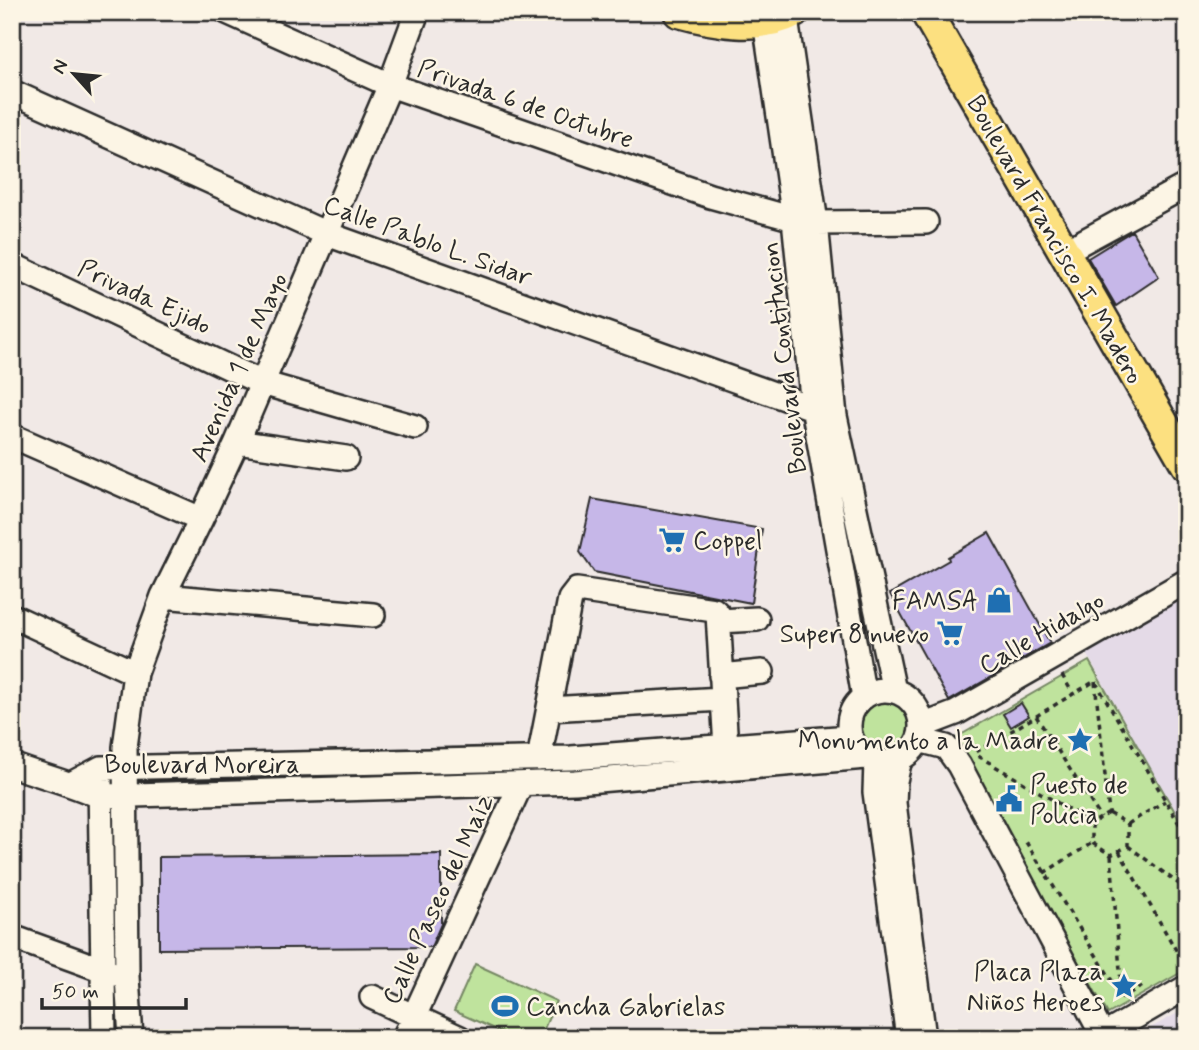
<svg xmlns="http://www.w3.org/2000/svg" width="1199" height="1050" viewBox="0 0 1199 1050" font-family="Mynerve,sans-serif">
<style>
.built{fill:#e4dae7}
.green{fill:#bfe39d;stroke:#758764;stroke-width:2}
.building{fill:#c6b7e8;stroke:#2b2b2b;stroke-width:2}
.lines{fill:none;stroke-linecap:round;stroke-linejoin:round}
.minor-casing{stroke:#2b2b2b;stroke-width:28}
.major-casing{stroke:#2b2b2b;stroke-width:35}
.path{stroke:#2b2b2b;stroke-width:3.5;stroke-dasharray:5 5;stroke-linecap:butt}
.minor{stroke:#fcf5e5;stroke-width:23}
.major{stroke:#fce080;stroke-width:30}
.labels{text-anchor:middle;stroke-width:5;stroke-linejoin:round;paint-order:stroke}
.street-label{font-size:26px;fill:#2b2b2b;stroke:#fcf5e5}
.poi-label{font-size:26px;fill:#2b2b2b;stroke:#fcf5e5;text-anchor:end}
</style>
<rect width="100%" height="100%" fill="#f1e9e6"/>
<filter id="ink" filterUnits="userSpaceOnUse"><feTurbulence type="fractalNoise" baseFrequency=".0143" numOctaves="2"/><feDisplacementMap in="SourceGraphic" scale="14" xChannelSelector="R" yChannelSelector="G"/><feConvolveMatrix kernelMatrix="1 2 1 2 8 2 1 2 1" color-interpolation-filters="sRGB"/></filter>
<g filter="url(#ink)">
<path class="built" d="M1187,590v243l-103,-184z
M1187,1008v30h-50l-1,-2z"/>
<path class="green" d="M1089,661l98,172v136l-79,45 -156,-274z
M861 724a26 26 0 1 1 52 0a26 26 0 1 1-52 0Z
M475,964l81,37 -16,37h-26l-60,-27z"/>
<path class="building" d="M1132,231l27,46 -43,29 -28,-48z
M592,499l170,30 -11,74 -157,-31 -14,-20z
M989,533l61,110 -101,58 -59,-107 59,-34 -1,-3z
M1021,703l8,13 -18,11 -8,-13z
M441,854v70l-10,23 -272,2v-92z"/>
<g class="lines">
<g class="minor-casing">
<path id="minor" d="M227,12l163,73 320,111 84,23 22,4 110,-1
M767,12l-2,9 29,198 19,188 51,290
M785,12l31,211 19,193 59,275
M12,92l315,142 508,182
M1064,252l123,-67
M12,265l250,118 153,44
M12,436l189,83
M237,442l109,16
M163,596l210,19
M12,616l123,57
M719,621l38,-2
M721,676l41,-4
M849 726a36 36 0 1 1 72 0a36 36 0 1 1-72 0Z
M549,709l173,-10
M922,726l34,-13 231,-132
M919,740l27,7 13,18 145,273
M539,759l31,-160 7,-9 137,20 4,4 8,134
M900,759l-5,22 -1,22 30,235
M876,761l-1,31 33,246
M12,765c29,11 59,18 87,31l476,-14 291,-25
M100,781l4,257
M71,784l30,-16 470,-10 279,-21
M12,937l102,37
M372,997l88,41
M131,1038l-4,-61 -2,-230 10,-74 28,-77 38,-77 36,-77 153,-357 27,-73
M404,1038l117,-254
M1099,1038l88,-51"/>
</g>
<g class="major-casing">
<path id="major" d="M679,12c36,10 80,18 115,0
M926,12l261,453"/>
</g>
<path class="path" d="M1062,675l11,19
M1095,682l14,131
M1036,716l65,102
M976,752l119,-71 92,156
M978,756l114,67
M1109,813l19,11v22l-17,9 -19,-12v-20z
M1128,824l37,-23
M1026,842l96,155 21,-11
M1128,846l59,44
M1119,851l65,113
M1111,855l11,141
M1044,873l48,-30"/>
<use href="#minor" class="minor"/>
<use href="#major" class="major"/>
</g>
</g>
<defs>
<g id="supermarket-bare" transform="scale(2.1)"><path d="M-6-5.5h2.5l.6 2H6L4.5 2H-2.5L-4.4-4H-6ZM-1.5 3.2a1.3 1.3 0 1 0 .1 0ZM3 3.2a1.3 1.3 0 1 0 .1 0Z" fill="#1f6fb2" stroke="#fcf5e5" stroke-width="2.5" paint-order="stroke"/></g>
<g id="shop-bare" transform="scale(2.1)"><path d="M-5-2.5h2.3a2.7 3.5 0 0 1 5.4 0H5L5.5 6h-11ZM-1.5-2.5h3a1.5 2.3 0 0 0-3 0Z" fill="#1f6fb2" stroke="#fcf5e5" stroke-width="2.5" paint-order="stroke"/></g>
<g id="sight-bare" transform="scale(2.1)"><path d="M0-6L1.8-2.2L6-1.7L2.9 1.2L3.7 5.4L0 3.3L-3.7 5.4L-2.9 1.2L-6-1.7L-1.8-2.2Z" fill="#1f6fb2" stroke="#fcf5e5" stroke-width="2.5" paint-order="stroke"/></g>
<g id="civic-bare" transform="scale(2.1)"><path d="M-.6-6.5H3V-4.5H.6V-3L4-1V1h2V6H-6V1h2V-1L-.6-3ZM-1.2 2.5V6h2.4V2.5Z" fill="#1f6fb2" stroke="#fcf5e5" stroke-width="2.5" paint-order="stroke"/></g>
<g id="stadium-bare" transform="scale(2.1)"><path d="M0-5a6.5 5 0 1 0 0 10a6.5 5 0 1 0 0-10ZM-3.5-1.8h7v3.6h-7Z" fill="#1f6fb2" stroke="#fcf5e5" stroke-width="2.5" paint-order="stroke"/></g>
</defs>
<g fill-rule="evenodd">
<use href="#supermarket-bare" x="672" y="540"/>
<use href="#shop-bare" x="999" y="600"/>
<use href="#supermarket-bare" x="950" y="633"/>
<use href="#sight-bare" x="1080" y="740"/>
<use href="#civic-bare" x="1009" y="799"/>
<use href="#sight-bare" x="1124" y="986"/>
<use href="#stadium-bare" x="505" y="1006"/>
</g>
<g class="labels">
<g class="street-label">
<text transform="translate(526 103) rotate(19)" y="9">Privada 6 de Octubre</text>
<text transform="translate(1056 239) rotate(60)" y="9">Boulevard Francisco I. Madero</text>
<text transform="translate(428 240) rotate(20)" y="9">Calle Pablo L. Sidar</text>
<text transform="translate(145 296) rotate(25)" y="9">Privada Ejido</text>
<text transform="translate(783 358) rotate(-97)" y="9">Boulevard Contitucion</text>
<text transform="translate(238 367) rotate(-66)" y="9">Avenida 1 de Mayo</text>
<text transform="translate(1041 632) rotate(-30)" y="9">Calle Hidalgo</text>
<text x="202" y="773">Boulevard Moreira</text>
<text transform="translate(437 899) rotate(-65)" y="9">Calle Paseo del Maíz</text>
</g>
<g class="poi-label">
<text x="693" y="549" text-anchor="start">Coppel</text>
<text x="978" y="609">FAMSA</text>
<text x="929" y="642">Super 8 nuevo</text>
<text x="1059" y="749">Monumento a la Madre</text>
<text x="1030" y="793" text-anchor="start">Puesto de<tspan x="1030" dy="30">Policia</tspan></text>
<text x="1103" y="980">Placa Plaza<tspan x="1103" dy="30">Niños Heroes</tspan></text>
<text x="526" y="1015" text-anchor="start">Cancha Gabrielas</text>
</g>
</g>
<rect width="1199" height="1050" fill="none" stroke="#fcf5e5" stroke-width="42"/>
<rect x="21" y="21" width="1157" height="1008" fill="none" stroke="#2b2b2b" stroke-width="2.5" filter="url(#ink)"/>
<g transform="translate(74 74) rotate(297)" stroke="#fcf5e5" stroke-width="5" paint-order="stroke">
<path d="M0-5L12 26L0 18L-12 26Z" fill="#2b2b2b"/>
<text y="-10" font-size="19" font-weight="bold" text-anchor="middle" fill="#2b2b2b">N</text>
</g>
<path d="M42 998v10h144v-10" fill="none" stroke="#2b2b2b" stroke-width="3.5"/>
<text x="52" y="998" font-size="21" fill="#2b2b2b" stroke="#fcf5e5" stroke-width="5" paint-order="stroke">50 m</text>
</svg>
